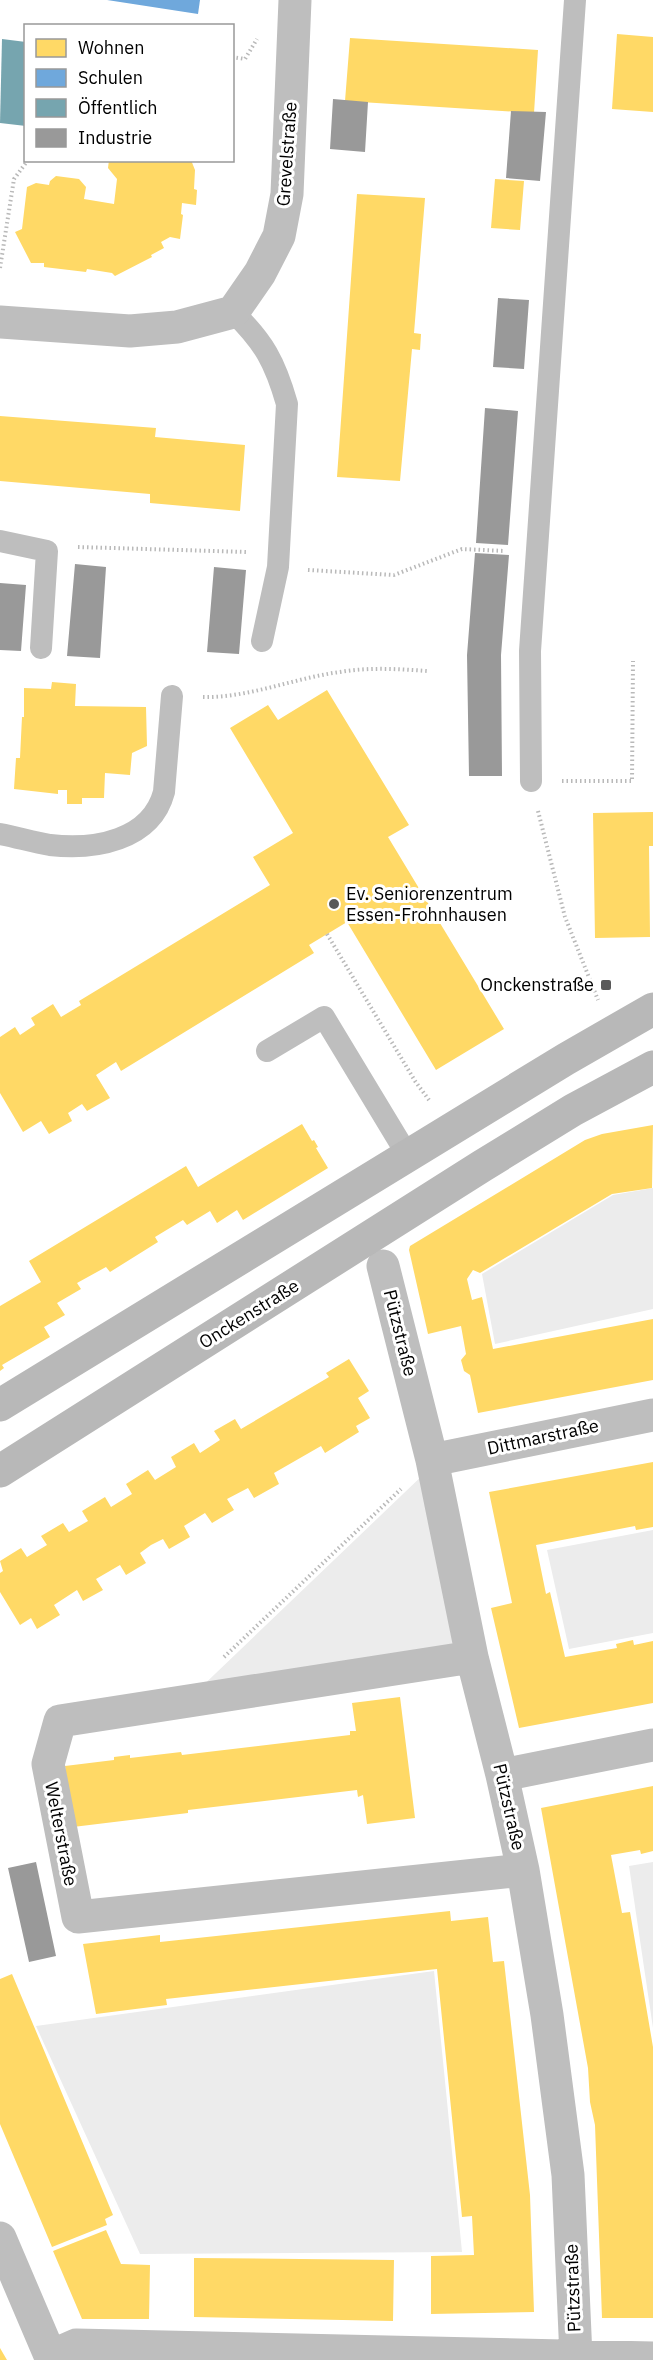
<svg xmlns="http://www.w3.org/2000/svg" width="653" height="2360" viewBox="0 0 653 2360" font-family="'IBM Plex Sans',sans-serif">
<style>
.green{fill:#ececec}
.homes{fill:#ffd966}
.schools{fill:#6fa8dc}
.public{fill:#76a5af}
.industry{fill:#999}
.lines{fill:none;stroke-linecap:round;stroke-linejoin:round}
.path{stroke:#b9b9b9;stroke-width:4;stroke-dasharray:1.5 3;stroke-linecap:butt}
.service{stroke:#bebebe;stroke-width:22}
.minor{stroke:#bebebe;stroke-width:33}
.secondary{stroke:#b8b8b8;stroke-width:33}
.poi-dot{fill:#595959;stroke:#fff;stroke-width:2}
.labels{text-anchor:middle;stroke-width:6;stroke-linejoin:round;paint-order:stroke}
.street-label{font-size:18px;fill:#000;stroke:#fff}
.poi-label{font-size:18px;fill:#000;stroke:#fff;text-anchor:start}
</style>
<rect width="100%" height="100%" fill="#fff"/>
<path class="green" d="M653,1188v121l-158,35 -13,-70 131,-79z
M427,1471l37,182 -271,42z
M653,1530v103l-84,16 -22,-99z
M653,1862v166l-24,-162z
M434,1971l28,281 -322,2 -104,-228z"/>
<path class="homes" d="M617,34l36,3v75l-41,-3z
M350,38l188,12 -4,63 -189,-12z
M109,160h82l4,10 -1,19 3,1 -1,15 -14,-2 -1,11 2,1 -3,24 -10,-2 -9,5 3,6 -13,7 1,2 -37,19 -3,-3 -25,-4 -1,3 -42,-5v-4h-13l-16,-31 7,-3 5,-42 9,-4 13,2 1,-4 6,-5 23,3 7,8 -2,12 30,5 3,-25 -9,-11z
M495,179l29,2 -4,49 -29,-2z
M357,194l68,4 -11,135 7,1 -1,16 -8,-1 -12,132 -63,-4z
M0,416l156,12 -1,9 90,8 -5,66 -90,-8v-9l-150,-13z
M52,682l24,2 -1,22 71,1 1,39 -15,7 -2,22 -25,-2 -1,25h-22v6h-15v-14h-9v4l-44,-5 2,-31h4l2,-41h2v-29l27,1z
M327,690l82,135 -21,12 116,192 -68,41 -89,-148 -38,23 5,8 -193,118 -5,-9 -20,13 14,23 -23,13 -5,-7 -14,9 4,8 -23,13 -8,-13 -18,11 -23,-39v-56l15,-10 5,8 15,-10 -4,-7 22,-14 8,13 20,-12 -2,-4 191,-116 -17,-28 40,-24 -63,-105 38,-23 10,15z
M653,812v34h-4l1,91 -55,1 -2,-125z
M302,1124l10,17 2,-1 4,7 -2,1 12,20 -85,52 -6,-10 -20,13 -7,-12 -23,14 -4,-5 -28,17 3,5 -48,30 -4,-5 -29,16 4,6 -24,14 8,12 -21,12 6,10 -48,28 2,3 -4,3v-65l41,-24 -12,-21 157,-95 12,21z
M653,1125l-1,63 -40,6 -132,79 -7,-3 -6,9 5,21 10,-3 11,52 160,-30v61l-175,33 -8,-38 -6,-4 -3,-11 5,-6 -5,-28 -33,8 -19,-84 1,-4 175,-106 17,-6z
M349,1359l20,32 -11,7 12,20 -14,8 3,6 -34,21 -4,-7 -47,27 5,11 -25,14 -6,-10 -21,11 7,11 -22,13 -7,-10 -21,13 6,11 -21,12 -6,-10 -12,6 -11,8 6,10 -20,12 -6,-10 -24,14 7,11 -20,11 -6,-11 -23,15 6,10 -23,14 -6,-11 -11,7 -20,-33v-19l3,-2 -3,-10 21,-13 6,9 20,-12 -6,-9 22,-13 6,9 19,-11 -6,-10 23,-14 6,10 21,-13 -6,-10 22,-14 7,10 21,-13 -5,-10 23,-14 6,10 20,-13 -6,-9 21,-12 6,10 88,-52 -3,-4z
M653,1462v65l-17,3 -1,-4 -99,19 10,49 4,-2 15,65 52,-9 -1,-4 17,-4 1,5 19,-4v62l-134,25 -28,-120 21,-5 -23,-111z
M400,1697l15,121 -48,6 -4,-29 -5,2 -1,-7 -169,20v3l-115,14 -8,-61 49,-6v-3l16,-2v3l51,-6 1,3 168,-20v-4h6l-4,-28z
M653,1786v65l-12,3 -1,-4 -29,5 11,58 8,-1 23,135v271h-51l-7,-193 -5,-23 -2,-34 -47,-260z
M450,1911l1,10 37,-4 5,45 11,-1 26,234 4,117 -103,2v-58l43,-1 -2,-39 -10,1 -25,-248 -271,30 1,6 -71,9 -13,-70 77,-9v7z
M12,1974l101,241 -8,4 2,6 -55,22 -52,-123v-145z
M106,2230l15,34 29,1 -1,54h-67l-29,-68z
M194,2258l200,2 -1,61 -199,-4z
M0,2348l7,12h-7z"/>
<path class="schools" d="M107,0h93l-2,14z"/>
<path class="public" d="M2,39l24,3v84l-26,-3z"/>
<path class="industry" d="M333,99l35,3 -3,50 -35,-3z
M511,111l35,1 -6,69 -34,-3z
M498,298l31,2 -5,69 -31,-2z
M485,408l33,3 -10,134 -32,-2z
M475,553l34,2 -8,100 1,121h-33l-2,-121z
M75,564l31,3 -6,91 -33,-2z
M214,567l32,3 -7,84 -32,-2z
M0,583l26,2 -5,66 -21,-1z
M36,1862l20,94 -27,6 -21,-94z"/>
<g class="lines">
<path class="path" d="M232,57l13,2 12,-20
M0,268l14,-89 14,-19
M78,547l169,5
M308,570l86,5 68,-26 43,2
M203,697c46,1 91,-19 137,-25 29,-5 58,-3 87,-1
M562,781h70l1,-120
M538,811l27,106 33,83
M327,934l88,147 14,19
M224,1657l177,-168"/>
<path class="service" d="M233,312c31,30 42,50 54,92l-9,163 -16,74
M0,541l47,10 -6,97
M531,781l-1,-130 45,-651
M0,834c16,3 33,8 50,11 44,5 101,-4 114,-53l8,-96
M267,1051l57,-34 84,139"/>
<path class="minor" d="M0,322l130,9 47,-4 56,-15 27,-39 19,-37 8,-42 8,-194
M383,1266l49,194 40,197 30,118 21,95 24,145 21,160 8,182
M432,1460l221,-45
M472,1657l-412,64 -12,43 30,153 445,-47
M502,1775l151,-30
M0,2238l52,122
M51,2356l25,-11 577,13"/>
<path class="secondary" d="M0,1405l566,-346 87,-50
M0,1471l482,-305 91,-56 80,-43"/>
</g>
<g class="poi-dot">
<circle cx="334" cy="904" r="6"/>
<rect x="600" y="979" width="12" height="12" rx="3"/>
</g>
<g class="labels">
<g class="street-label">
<text transform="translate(287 154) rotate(-86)" y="6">Grevelstraße</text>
<text transform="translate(249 1314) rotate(-32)" y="6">Onckenstraße</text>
<text transform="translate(400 1333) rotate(76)" y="6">Pützstraße</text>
<text transform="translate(543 1437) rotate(-12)" y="6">Dittmarstraße</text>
<text transform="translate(509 1807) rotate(77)" y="6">Pützstraße</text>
<text transform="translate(61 1834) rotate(79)" y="6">Welterstraße</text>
<text transform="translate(573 2288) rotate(-92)" y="6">Pützstraße</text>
</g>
<g class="poi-label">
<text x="346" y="900">Ev. Seniorenzentrum<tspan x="346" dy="21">Essen-Frohnhausen</tspan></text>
<text x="594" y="991" text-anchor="end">Onckenstraße</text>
</g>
</g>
<rect x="24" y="24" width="210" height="138" fill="#ffffff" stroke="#999999" stroke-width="1.5"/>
<rect x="36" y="39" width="30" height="18" fill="#ffd966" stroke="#999999" stroke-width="1.5"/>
<text x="78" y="54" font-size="18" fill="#000000">Wohnen</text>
<rect x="36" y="69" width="30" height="18" fill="#6fa8dc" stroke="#999999" stroke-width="1.5"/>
<text x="78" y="84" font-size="18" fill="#000000">Schulen</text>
<rect x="36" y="99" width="30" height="18" fill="#76a5af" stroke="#999999" stroke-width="1.5"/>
<text x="78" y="114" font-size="18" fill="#000000">Öffentlich</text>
<rect x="36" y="129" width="30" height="18" fill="#999999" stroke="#999999" stroke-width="1.5"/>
<text x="78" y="144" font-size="18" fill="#000000">Industrie</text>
</svg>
